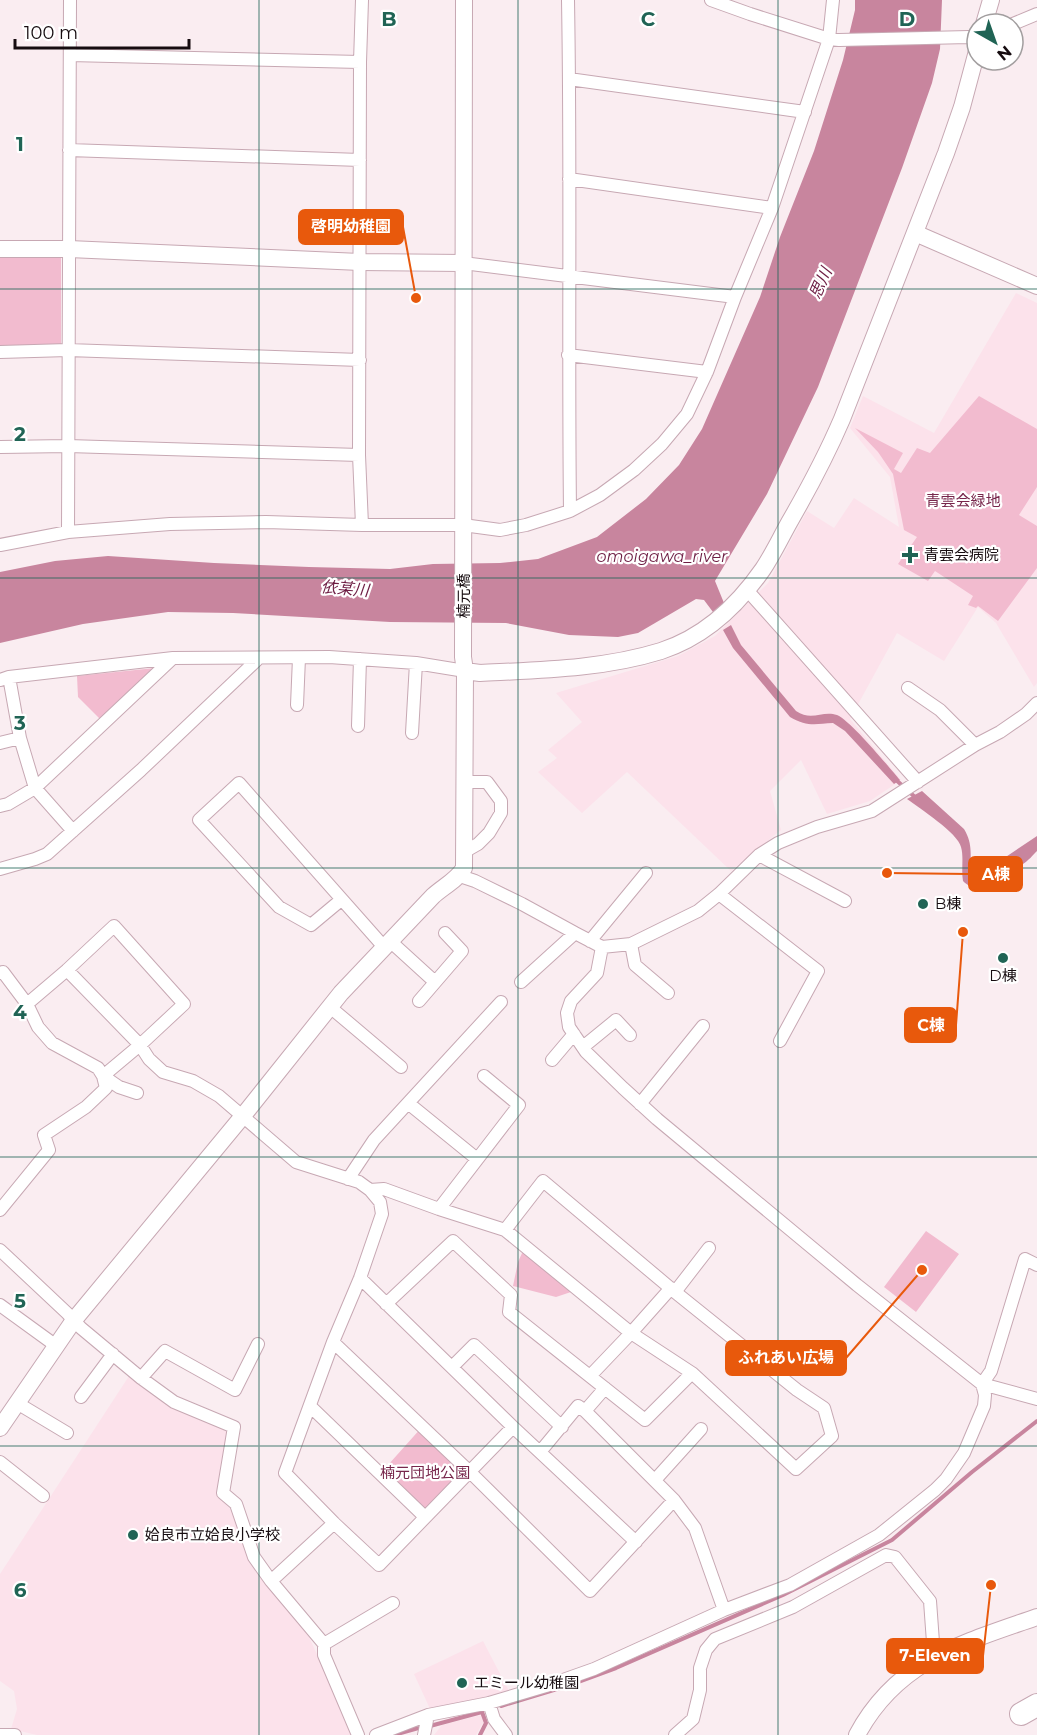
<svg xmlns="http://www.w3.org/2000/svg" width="1037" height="1735" viewBox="0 0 1037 1735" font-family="Montserrat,'Noto Sans JP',sans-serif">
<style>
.built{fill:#fce2eb}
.green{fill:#f2bbcf}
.water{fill:#c8859e}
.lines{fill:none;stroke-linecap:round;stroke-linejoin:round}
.stream{stroke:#c8859e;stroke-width:4}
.minor-casing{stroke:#c7a8b3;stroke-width:14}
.tertiary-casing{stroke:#c7a8b3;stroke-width:18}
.motorway-casing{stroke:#c7a8b3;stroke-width:24}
.minor{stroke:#fff;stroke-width:12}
.tertiary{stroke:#fff;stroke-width:16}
.motorway{stroke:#fff;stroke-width:22}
.grid{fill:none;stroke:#206455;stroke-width:1.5;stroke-opacity:0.55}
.poi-dot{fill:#206455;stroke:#fff;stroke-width:2}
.labels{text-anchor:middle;stroke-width:4.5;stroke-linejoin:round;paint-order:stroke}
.park-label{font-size:15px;fill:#78274c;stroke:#fff}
.poi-label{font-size:15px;fill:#160c10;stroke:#fff;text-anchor:start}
.street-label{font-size:15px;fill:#160c10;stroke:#fff}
.water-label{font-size:16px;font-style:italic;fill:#6d1d43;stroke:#fff}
.grid-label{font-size:20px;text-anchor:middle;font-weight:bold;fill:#206455;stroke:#fff;stroke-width:4.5;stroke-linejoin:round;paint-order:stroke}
.leader{fill:none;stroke:#e8590c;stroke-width:2}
.callout-dot{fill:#e8590c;stroke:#fff;stroke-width:2}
.callout{fill:#e8590c;stroke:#e8590c;stroke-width:2}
.callout-label{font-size:16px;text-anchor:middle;font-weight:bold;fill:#fff}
</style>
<rect width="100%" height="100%" fill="#faedf1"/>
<path class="built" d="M1016,293l21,10v380l-3,4 -38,-64 -18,-16 -34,54 -47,-28 -47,86 51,61 -31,21 -43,13 -26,-54 -31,31 11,39 -50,41 -104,-99 -45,41 -44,-41 19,-14 -9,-8 34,-28 -26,-29 122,-37 37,-20 53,-53 39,-72 27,17 20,-30 45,29 -9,-50 -40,-49 13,-32 71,37z
M129,1376l93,51 7,5 -1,14 -12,47 16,18 17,48 60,78 45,98h-317l-26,-6 6,-20 -3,-18 -14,-10v-107z
M483,1641l27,52 -79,18 -17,-37z
M481,1715l3,6 -8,14h-42l8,-10z"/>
<path class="green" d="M0,255l61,1v91h-61z
M979,396l58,33v58l-18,28 18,11v42l-39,53 -20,-15 -2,2 -8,-3 5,-9 -38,-25 -7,10 -30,-17 19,-27 -13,-7 -11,-56 -15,-22 -23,-24 48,25 -9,16 7,4 16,-25 13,5z
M155,668l-55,51 -22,-22 -1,-21z
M926,1231l33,23 -43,58 -32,-25z
M523,1251l48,41 -15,5 -43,-11 5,-24z
M422,1427l48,45 -45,45 -45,-43z"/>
<path class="water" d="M855,0h87l-2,49 -8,34 -30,85 -84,219 -51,107 -52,87 9,22 -11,9 -9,-12 -8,-1 -58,34 -20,4 -49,-2 -63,-12 -116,-1 -157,-9 -65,-1 -85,12 -83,19v-71l55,-11 53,-5 106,7 95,4 81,2 43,-5 67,-1 38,-4 59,-22 49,-38 33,-34 23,-36 58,-132 20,-60 34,-86 29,-91 12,-50z
M731,625l10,20 55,66c16,11 26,-1 41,4 14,6 51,51 63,65l-6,4 -49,-53 -12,-8c-18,1 -26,4 -43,-6l-57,-69 -10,-18z
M922,791l42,38c10,17 5,26 8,44l4,4 61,-41v15c-4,4 -9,10 -14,13 -5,3 -9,3 -14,6 -13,10 -30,27 -46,11 -2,-11 1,-24 -2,-34 -3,-14 -42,-39 -54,-48z"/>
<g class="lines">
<path class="stream" d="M895,779l21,19
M501,1706l66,-20 49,-18 167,-73 109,-55 80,-68 65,-51
M430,1726l52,-14 4,11 -6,12
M394,1735l28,-8"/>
<g class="minor-casing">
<path id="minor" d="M568,0c3,170 0,341 2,511
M711,0l39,14 79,25 10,1 130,-3 8,1
M1013,24l24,-10
M70,55l290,7
M569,79l236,33
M69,150l291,10
M569,179l203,29
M463,263l272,34
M0,352l68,-2 292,10
M568,355l139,17
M0,447l68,-1 291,9
M362,525l-3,-70 1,-393 2,-62
M68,532l2,-532
M0,545l68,-13 102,-8 96,-2 96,3h101l37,5 26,-5 44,-14 30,-16 34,-25 28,-26 25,-30 20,-42 28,-75 37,-89 57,-169 4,-39
M747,590l171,192
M9,677l11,61 15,50 38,43
M0,680l9,-3 164,-19 156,-1 87,6 49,8
M908,688l32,22 35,35
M297,705l2,-47
M358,726l2,-67
M412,733l4,-70
M0,743l20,-5
M463,782h24l14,19v12l-12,20 -11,11 -14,8
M0,806l8,-2 27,-16 138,-130
M759,855l86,46
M0,869l35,-10 12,-5 94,-84 118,-112
M460,876l15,5 47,23 53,29 27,14 29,-3 67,-33 21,-17 40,-39 19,-12 39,-16 55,-16 103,-66 25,-13 26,-18 11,-11
M719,894l99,77 -38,70
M341,900l-30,25 -32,-18 -80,-87 40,-37 145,164
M390,941l45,41
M590,941l56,-68
M631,944l4,21 33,28
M602,947l-5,26 -26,28 -4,12 2,14 17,25 37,36 34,31 200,166 125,99 55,15
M67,970l73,75 9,14 14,13 30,9 26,15 77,66 63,20 11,8 10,12 2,12 -22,64 -27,64 -48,131 49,50 45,42 134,-138
M0,973l3,-1 24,32 11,23 14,16 46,25 5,8 16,11 18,6
M521,982l54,-49
M419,1001l43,-50 -17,-18
M27,1004l40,-34 47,-44 70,78 -44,41 -37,31
M330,1007l71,60
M583,1047l33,-27 14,15
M552,1060l22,-26
M640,1104l63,-78
M477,1159l-69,-56 93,-101
M348,1179l26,-39 34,-37
M370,1190l14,-1 55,20 66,21 126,103 61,40 104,96 36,-33 -8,-28 -27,-18 -122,-98 -132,-111 -38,49
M439,1209l80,-104 -35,-29
M0,1210l49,-60 -5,-15 42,-28 20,-19 -3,-12
M0,1250l67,63 14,15 60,50 33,24 60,25 -11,66 13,11 18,53 17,24 53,63v11l34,80
M360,1278l153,149 123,115
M675,1292l34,-44
M386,1304l67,-63 58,54 -2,17 136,108 47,-47
M0,1305l55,40
M333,1342l137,130 120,119 84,-91
M452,1367l22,-22 88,82
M590,1376l41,-43 40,-45
M141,1378l24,-27 70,39 23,-46
M982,1384l9,-13 34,-112 12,6
M81,1397l32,-43
M17,1403l50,30
M311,1407l114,110
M585,1411l20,-23
M540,1452l38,-46 7,5 89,89 21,28 29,82
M0,1462l43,34
M655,1480l46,-51
M271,1581l63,-58
M324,1644l69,-41
M489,1703l5,16 12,16
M0,1735h15
M376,1735l52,-20 61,-12 57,-17 48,-17 130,-59 66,-25 89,-50 56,-45 11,-11 18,-26 20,-47 1,-11 -3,-11
M424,1735l4,-20
M675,1735l18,-16 7,-29v-22l6,-18 9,-11 78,-32 93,-52 9,2 35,44 4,55"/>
</g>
<g class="tertiary-casing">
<path id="tertiary" d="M984,24l7,-24
M915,233l122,53
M0,249h69l291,13 103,1
M465,671l15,2c60,-3 123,-4 181,-22 43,-14 77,-46 102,-82 10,-15 18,-32 27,-48 19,-33 37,-67 52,-102l104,-266 16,-46 15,-56
M0,1428l74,-108 168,-203 99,-124 92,-97c10,-9 25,-17 31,-28l1,-197 -2,-14 1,-657
M857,1735c40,-75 106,-92 180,-118"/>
</g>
<g class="motorway-casing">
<path id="motorway" d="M1021,1714l16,-9"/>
</g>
<use href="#minor" class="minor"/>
<use href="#tertiary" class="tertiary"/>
<use href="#motorway" class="motorway"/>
</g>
<path class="grid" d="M259,0v1735M518,0v1735M778,0v1735M0,289h1037M0,578h1037M0,868h1037M0,1157h1037M0,1446h1037"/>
<g class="poi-dot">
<path d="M907 546h6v6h6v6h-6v6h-6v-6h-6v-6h6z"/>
<circle cx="923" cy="904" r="6"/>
<circle cx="1003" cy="958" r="6"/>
<circle cx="133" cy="1535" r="6"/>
<circle cx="462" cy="1683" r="6"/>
</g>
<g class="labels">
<g class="park-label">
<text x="963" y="506">青雲会緑地</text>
<text x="425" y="1478">楠元団地公園</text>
</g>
<g class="poi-label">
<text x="924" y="560">青雲会病院</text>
<text x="935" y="909">B棟</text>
<text x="1003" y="981" text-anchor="middle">D棟</text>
<text x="145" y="1540">姶良市立姶良小学校</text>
<text x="474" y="1688">エミール幼稚園</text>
</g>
<g class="street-label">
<text transform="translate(464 596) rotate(-90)" y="5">楠元橋</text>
</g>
<g class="water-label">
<text transform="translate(820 283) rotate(-66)" y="6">思川</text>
<text x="662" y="562">omoigawa_river</text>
<text transform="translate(345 588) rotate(5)" y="6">依某川</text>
</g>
</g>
<g class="grid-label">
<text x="389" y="26">B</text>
<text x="648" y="26">C</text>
<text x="907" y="26">D</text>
<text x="20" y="151">1</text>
<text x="20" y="441">2</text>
<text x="20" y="730">3</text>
<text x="20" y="1019">4</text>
<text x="20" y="1308">5</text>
<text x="20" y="1597">6</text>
</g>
<path class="leader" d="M416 298L403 227M887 873L969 874M963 932L956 1025M922 1270L846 1358M991 1585L983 1656"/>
<g class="callout-dot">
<circle cx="416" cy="298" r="6"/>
<circle cx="887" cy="873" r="6"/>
<circle cx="963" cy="932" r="6"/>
<circle cx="922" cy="1270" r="6"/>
<circle cx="991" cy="1585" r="6"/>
</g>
<g class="callout">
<rect x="299" y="210" width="104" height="34" rx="6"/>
<rect x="969" y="857" width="53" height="34" rx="6"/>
<rect x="905" y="1008" width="51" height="34" rx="6"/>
<rect x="726" y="1341" width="120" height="34" rx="6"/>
<rect x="887" y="1639" width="96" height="34" rx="6"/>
</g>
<g class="callout-label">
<text x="351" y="232">啓明幼稚園</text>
<text x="996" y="880">A棟</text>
<text x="931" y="1031">C棟</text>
<text x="786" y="1363">ふれあい広場</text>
<text x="935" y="1661">7-Eleven</text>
</g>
<g transform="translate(995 42) rotate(140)"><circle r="28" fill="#ffffff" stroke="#a29e9f" stroke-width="1.5"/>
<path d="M0-4.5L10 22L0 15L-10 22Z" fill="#206455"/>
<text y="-9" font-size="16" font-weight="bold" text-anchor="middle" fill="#160c10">N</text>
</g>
<path d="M15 39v9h174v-9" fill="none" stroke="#160c10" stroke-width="3"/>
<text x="24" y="39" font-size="18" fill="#160c10" stroke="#ffffff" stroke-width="4.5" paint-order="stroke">100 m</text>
</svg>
